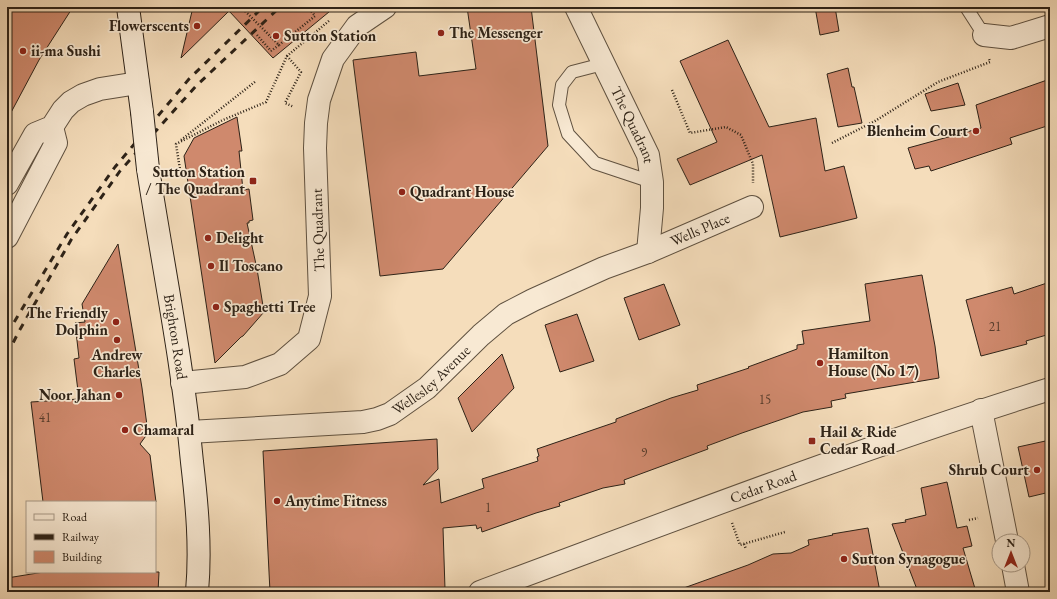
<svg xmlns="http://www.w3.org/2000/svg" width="1057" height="599" viewBox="0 0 1057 599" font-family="'EB Garamond',serif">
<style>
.building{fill:#cf896d;stroke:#2d2217}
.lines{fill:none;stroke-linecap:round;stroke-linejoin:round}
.service-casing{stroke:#5f5140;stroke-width:14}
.minor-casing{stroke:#5f5140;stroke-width:24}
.tertiary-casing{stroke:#5f5140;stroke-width:24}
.secondary-casing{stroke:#2d2217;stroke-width:24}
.path{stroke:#2d2217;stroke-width:2.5;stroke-dasharray:1 2;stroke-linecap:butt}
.service{stroke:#f8e9d3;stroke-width:12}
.minor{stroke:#f8e9d3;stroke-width:22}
.tertiary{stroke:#f8e9d3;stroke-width:22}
.secondary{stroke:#f8e9d3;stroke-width:22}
.rail{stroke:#2d2217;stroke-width:3;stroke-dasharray:7 7;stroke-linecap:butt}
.secondary-bridge-casing{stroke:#2d2217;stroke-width:24;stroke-linecap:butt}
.path-bridge{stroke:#2d2217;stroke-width:2.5;stroke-dasharray:1 2;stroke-linecap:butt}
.secondary-bridge{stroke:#f8e9d3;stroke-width:22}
.poi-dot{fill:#8f2418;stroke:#f8e9d3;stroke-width:1.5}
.labels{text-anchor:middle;stroke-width:3.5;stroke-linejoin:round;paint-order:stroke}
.number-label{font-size:13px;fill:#563c2c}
.poi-label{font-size:15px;font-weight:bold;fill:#2d2217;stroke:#f8e9d3;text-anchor:start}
.street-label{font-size:15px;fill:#2d2217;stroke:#f8e9d3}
</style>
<rect width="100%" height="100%" fill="#f5ddbb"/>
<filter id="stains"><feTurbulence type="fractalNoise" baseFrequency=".005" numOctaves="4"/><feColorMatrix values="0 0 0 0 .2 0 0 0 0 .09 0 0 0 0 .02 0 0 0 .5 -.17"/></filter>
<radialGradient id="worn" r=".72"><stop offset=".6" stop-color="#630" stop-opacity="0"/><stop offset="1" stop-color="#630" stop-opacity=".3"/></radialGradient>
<path class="building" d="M7,7h66l-34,53 -32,60z
M193,7h142l-62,51 -44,-47 -48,47z
M467,7h64l17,139 -105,123 -63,7 -27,-216 63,-8 3,24 57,-7z
M815,7h20l4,24 -19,4z
M728,40l41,87 47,-9 9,53 19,-5 13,52 -77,19 -18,-82 -72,30 -13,-26 40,-17 -37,-81z
M848,68l4,19h2l8,36 -24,4 -11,-53z
M1050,79v46l-40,13 2,6 -81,27 -2,-5 -14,3 -7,-21 73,-20 -5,-23z
M958,83l7,22 -34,6 -6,-17z
M237,117l5,34h-3l4,39 6,-1 4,31 -4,1v2h-2l10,46 7,43 -21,24 -2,1 -26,26 -31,-207 10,-18z
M118,244l24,144 6,45 -8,11 10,11 6,47h-113l-12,-100 48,-3 -5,-40 5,-1 -4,-35 10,-1 -3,-18z
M922,275l13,71 4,32 -94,16 1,4 -15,3 1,6 -29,5 -61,21 -35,13 1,3 -84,31 1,4 -22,4 -44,15 1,3 -24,7 -54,19 -1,-5 -4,2 -1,-4 -33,3 2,61 -9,3h-166l-7,-141 174,-12 1,30 -15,16 16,-6 2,24 43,-15 -2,-9 56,-18 -1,-4 2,-1 -2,-7 79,-27v-3l55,-21 27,-8 -1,-5 52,-17 -1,-1 49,-18v-4l7,-1 -2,-13 68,-10 -5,-37z
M1050,282v52l-24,7 1,3 -46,12 -15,-56 46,-13 2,7z
M664,284l16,41 -41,15 -15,-42z
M577,314l17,47 -34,11 -15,-47z
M502,354l12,34 -42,44 -14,-34z
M1050,440v52l-21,5 -11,-50z
M947,482l10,46 10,-2 5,20 -9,2 13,44h-58l-26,-68 14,-2 -1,-2 21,-5 -5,-27z
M868,528l12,64h-199v-3l67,-24 25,-11 18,-1 18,-8 -1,-5 25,-5 -1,-1z
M44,572h115l-1,20h-151v-14z"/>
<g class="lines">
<g class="service-casing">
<path id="service" d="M966,7l18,28
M603,64l-31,8 -10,13 -3,20 9,29 27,29 57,19"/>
</g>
<g class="minor-casing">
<g id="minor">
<path id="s1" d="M576,7l72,148 4,27v26l-4,44"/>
<path d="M984,35l27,3 39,-12"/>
<path d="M182,383l63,-6 35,-13 29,-25 11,-43 -5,-148 1,-25 3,-23 14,-41 24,-33 28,-19"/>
<path d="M981,410l26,131"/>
<path id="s2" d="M189,432l174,-10 14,-3 13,-5 37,-26 54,-53 25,-21 27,-14 71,-32 44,-16 104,-45"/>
<path d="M1013,565l5,27"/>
<path id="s3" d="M480,592c189,-70 377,-143 570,-203"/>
</g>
</g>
<g class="tertiary-casing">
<path id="tertiary" d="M7,184l28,-50 17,-7 11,-17 8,-8 12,-7 17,-6 38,-6
M7,237l49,-94 -4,-16"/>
</g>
<g class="secondary-casing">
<g id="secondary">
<path d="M128,7l14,105"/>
<path id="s4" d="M148,169c15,97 35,195 44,293 5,43 9,86 5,130"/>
</g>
</g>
<path class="path" d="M257,35l14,16
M279,45l36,-29 -7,-9
M287,56l14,16 -16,31 9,4
M672,90l18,43 36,-6 15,8 12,29v19
M181,140l75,-59
M832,143l43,-22 63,-39 52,-20 -1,-3
M177,176h4l-5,-32 47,-24 43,-18 21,-46 43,-36
M969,520l9,-2
M732,523l8,22 45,-13
M744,544l2,5"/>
<use href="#service" class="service"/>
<use href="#minor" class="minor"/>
<use href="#tertiary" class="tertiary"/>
<use href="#secondary" class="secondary"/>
<path class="rail" d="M7,334l60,-100 48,-67 74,-88 74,-72
M7,355l11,-22 53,-93 49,-69 76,-85 84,-79"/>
<g class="secondary-bridge-casing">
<path id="secondary-bridge" d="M142,112l6,57"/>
</g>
<path class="path-bridge" d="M241,7l38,38 -8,6"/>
<use href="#secondary-bridge" class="secondary-bridge"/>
</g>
<g class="poi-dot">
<circle cx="197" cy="26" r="4"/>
<circle cx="441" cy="33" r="4"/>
<circle cx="276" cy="36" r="4"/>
<circle cx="23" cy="51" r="4"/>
<circle cx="976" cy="131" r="4"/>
<rect x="249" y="177" width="8" height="8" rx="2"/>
<circle cx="402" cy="192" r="4"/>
<circle cx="208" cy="238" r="4"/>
<circle cx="211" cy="266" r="4"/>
<circle cx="216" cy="307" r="4"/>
<circle cx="116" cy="322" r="4"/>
<circle cx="117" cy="340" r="4"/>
<circle cx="820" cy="363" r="4"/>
<circle cx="119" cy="395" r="4"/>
<circle cx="125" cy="430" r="4"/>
<rect x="808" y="437" width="8" height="8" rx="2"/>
<circle cx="1037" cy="470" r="4"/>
<circle cx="277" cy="501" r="4"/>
<circle cx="844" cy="559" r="4"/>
</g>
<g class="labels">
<g class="number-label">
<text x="995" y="331">21</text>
<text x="765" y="404">15</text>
<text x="45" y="422">41</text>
<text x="644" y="457">9</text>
<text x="488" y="512">1</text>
</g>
<g class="poi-label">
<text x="189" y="31" text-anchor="end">Flowerscents</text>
<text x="449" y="38">The Messenger</text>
<text x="284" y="41">Sutton Station</text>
<text x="31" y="56">ii-ma Sushi</text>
<text x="968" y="136" text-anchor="end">Blenheim Court</text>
<text x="245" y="177" text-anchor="end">Sutton Station<tspan x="245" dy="17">/ The Quadrant</tspan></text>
<text x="410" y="197">Quadrant House</text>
<text x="216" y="243">Delight</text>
<text x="219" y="271">Il Toscano</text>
<text x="224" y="312">Spaghetti Tree</text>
<text x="108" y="318" text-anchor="end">The Friendly<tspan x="108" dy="17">Dolphin</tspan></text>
<text x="828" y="359">Hamilton<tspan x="828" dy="17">House (No 17)</tspan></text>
<text x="117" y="360" text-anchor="middle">Andrew<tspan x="117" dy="17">Charles</tspan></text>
<text x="111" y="400" text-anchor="end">Noor Jahan</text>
<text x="133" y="435">Chamaral</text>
<text x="820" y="437">Hail &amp; Ride<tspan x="820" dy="17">Cedar Road</tspan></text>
<text x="1029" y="475" text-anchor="end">Shrub Court</text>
<text x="285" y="506">Anytime Fitness</text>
<text x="852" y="564">Sutton Synagogue</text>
</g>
<g class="street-label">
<text dy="5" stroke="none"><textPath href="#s1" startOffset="131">The Quadrant</textPath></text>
<text transform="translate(318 230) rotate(-92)" y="5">The Quadrant</text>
<text dy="5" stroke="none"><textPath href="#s2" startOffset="568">Wells Place</textPath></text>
<text dy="5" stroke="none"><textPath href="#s4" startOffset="170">Brighton Road</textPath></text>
<text dy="5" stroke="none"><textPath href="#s2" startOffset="256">Wellesley Avenue</textPath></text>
<text dy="5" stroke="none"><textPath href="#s3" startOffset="302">Cedar Road</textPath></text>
</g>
</g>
<rect width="1057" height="599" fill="none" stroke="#f5ddbb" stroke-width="24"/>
<rect x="8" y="8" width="1041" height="583" fill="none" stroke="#2d2217" stroke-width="2"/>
<rect x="12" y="12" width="1033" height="575" fill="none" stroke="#2d2217"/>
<rect x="26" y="501" width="130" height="72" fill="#f8e9d3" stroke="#a79988"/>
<rect x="34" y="514" width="20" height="6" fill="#f8e9d3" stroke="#a79988"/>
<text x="62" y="521" font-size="12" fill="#2d2217">Road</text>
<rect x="34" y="534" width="20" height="6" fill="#2d2217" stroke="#a79988"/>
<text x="62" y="541" font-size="12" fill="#2d2217">Railway</text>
<rect x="34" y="551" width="20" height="12" fill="#cf896d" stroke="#a79988"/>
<text x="62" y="561" font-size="12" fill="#2d2217">Building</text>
<g transform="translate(1011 553)"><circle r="19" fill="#f8e9d3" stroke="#a79988"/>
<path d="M0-3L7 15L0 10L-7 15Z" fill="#8f2418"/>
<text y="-6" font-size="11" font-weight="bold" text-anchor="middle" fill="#2d2217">N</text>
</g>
<rect width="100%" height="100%" filter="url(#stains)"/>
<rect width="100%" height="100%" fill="url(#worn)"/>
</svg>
